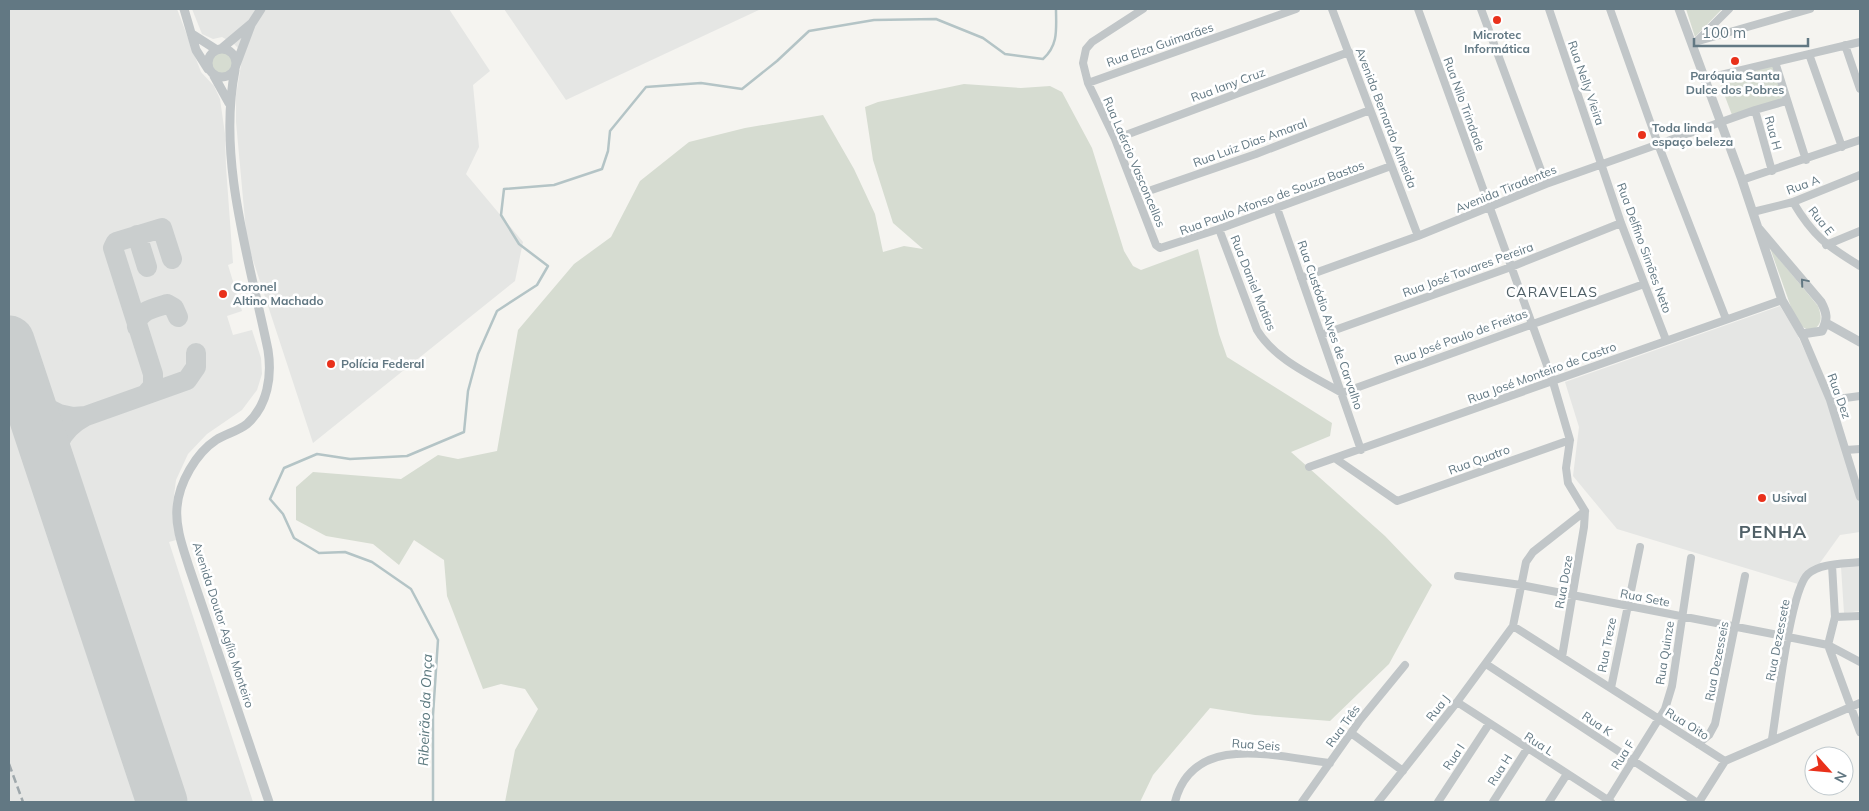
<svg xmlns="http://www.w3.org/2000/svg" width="1869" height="811" viewBox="0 0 1869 811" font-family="Mulish,sans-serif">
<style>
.built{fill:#e5e6e4}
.green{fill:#d6dcd1}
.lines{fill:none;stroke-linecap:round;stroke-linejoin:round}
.stream{stroke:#b4c4c6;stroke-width:2.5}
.taxiway{stroke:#cacece;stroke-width:20}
.runway{stroke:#cacece;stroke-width:51}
.minor{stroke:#c1c6c8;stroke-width:8}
.tertiary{stroke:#c1c6c8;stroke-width:9}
.rail{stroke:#9fa8ac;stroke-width:2.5;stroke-dasharray:8 4;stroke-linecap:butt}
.oneway{stroke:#627883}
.poi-dot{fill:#e9311b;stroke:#fff;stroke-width:2}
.labels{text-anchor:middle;stroke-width:5;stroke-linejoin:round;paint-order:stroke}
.poi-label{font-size:12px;font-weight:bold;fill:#627883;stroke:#fff;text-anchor:start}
.street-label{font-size:12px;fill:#627883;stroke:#fff}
.neighbourhood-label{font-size:14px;letter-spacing:1px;fill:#506067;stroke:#fff}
.water-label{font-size:14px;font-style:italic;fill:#5e7b80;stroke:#fff}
.district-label{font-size:18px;font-weight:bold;letter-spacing:1px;fill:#506067;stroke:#fff}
</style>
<rect width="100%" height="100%" fill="#f5f4f0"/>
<path class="built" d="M9,9h168l24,63 13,14 6,13 5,35 1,33 7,96 -5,2 14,46 -15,5 6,19 19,-5 9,28 1,16 -5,16 -15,20 -35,24 -19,20 -12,26 -4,31 4,29 -7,2 84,260h-244z
M192,9h257l41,62 -17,14 6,62 -13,27 57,68 -8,39 -202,162 -66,-201 -11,-120v-27l7,-42 -9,-9 -12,-7 -9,2 -11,-5z
M504,9h257l-195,91z
M1780,306l16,26 31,67 33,104v29l-20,3 -23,32 -19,17 -181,-55 -44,-53 6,-49 -14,-45z
M1860,565v46l-16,2 -3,-46z"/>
<path class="green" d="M1686,9h36l-27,28z
M211 63a11 11 0 1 1 22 0a11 11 0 1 1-22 0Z
M1773,65l10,34 -51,16 -14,-37z
M964,84l57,4 29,-2 12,6 30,56 32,103 9,15 8,4 57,-21 21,85 8,23 105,66 -2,13 -39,16 94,84 47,49 -43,79 -59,57 -75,-6 -45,-7 -57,67 -13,27h-635l10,-52 23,-41 -13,-20 -24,-5 -18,5 -36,-93 -3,-36 -30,-20 -15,25 -26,-21 -47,-8 -30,-16v-33l17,-15 88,7 37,-24 20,4 39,-8 21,-121 56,-66 37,-27 29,-56 49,-39 56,-14 78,-13 31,54 21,45 8,38 21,-6 19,3 -30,-26 -20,-63 -8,-53 13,-5z
M1770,248l48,58c4,11 5,20 -8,25l-13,-7z"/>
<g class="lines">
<path class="stream" d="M433,802v-87l5,-75 -27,-51 -39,-27 -27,-10 -26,1 -25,-15 -11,-24 -13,-15 14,-31 33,-14 33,5 57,-3 57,-24 4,-41 10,-37 19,-43 40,-26 11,-19 -29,-22 -18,-29 3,-26 50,-4 48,-16 6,-18 2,-20 36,-44 55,-4 41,6 35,-28 32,-30 65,-11 62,-1 47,19 22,16 38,5c16,-14 13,-31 13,-50"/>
<path class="taxiway" d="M137,235l10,32
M137,327c-2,-16 18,-19 30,-23l7,4 4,9
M19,372l13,24 11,10 16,8 14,3 13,-1 101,-36 9,-13v-14
M146,394l7,-8v-12l-40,-126 3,-6 46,-14 10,31
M56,482c-4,-31 2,-51 30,-66"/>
<path class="runway" d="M9,341l153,461"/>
<path class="minor" d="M1143,9l-51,33 -6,7 -3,14 5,20 27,56 41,106 4,3 59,-19 172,-63
M1332,9l86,227
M1418,9l135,373 17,58 -4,28 2,15 17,28 -1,16 -22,130
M1481,9l65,175
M1549,9l72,214 45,117
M1610,9l48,135 68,175
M1697,41l32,-32
M1695,42l115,-33
M1845,45l15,44
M1809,54l33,93
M1775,62l31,98
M1704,79l156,-37
M1088,83l208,-74
M1755,110l31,-9
M1115,139l234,-87
M1742,180l118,-40
M1137,195l119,-41 114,-44
M1793,202c20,34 34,44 67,64
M1277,208l84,242
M1753,212l40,-10 67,-27
M1219,229l38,101c18,30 56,46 85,63l302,-109
M1826,245l34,-14
M1301,278l117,-42 128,-52 209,-74 17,61
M1802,334l28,66 30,97
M1321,335l190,-68 110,-44
M1830,400l30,-4
M1846,450l14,-1
M1336,459l61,42 173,-61
M1309,467l473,-167
M1832,565l3,52 -7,28 32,87
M1458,576l63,9 267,52 40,8 32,17
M1835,617l25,-1
M1513,626l212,135 135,-58
M1486,664l210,138
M1611,688l29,-141
M1457,702l154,100
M1351,733l52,38
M1772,739c5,-30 18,-149 36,-165 13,-11 36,-10 52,-12
M1698,744l11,-9 6,-11 30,-148
M1175,802c18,-71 102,-45 155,-39
M1302,802l58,-82 45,-55
M1378,802l79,-100 56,-76 13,-64 7,-10 52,-41
M1438,802l51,-78
M1493,802l34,-53
M1549,802l18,-28
M1607,802l58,-93 7,-23 19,-128
M1699,802l26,-41"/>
<path class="tertiary" d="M184,9l12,41 12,19
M1679,9l63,171 40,120 20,34 20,-3c6,-12 5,-18 -1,-29l-62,-73
M192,34l25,16
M208 63a14 14 0 1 1 28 0a14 14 0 1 1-28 0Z
M221,49l31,-26 9,-14
M236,65l15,-40
M235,70c-18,90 15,192 33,280 4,26 0,55 -21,74 -9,7 -21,10 -31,16 -20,13 -37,43 -39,67 -2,20 6,41 12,60l80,235
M214,76l15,27
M1826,323l34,19"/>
<path class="rail" d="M9,764l14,38"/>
</g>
<defs><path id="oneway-chevron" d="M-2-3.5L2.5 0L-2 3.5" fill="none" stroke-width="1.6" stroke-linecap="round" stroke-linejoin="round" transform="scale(1.25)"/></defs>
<use class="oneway" href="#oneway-chevron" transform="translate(1804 282) rotate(-130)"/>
<g class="poi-dot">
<circle cx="1497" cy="20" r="5"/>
<circle cx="1735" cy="61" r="5"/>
<circle cx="1642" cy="135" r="5"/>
<circle cx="223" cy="294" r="5"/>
<circle cx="331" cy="364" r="5"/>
<circle cx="1762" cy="498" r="5"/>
</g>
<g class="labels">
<g class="poi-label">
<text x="1497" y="39" text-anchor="middle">Microtec<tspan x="1497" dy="14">Informática</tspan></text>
<text x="1735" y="80" text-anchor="middle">Paróquia Santa<tspan x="1735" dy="14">Dulce dos Pobres</tspan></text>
<text x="1652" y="132">Toda linda<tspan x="1652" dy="14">espaço beleza</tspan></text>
<text x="233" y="291">Coronel<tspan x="233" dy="14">Altino Machado</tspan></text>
<text x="341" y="368">Polícia Federal</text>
<text x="1772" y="502">Usival</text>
</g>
<g class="street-label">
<text transform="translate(1160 45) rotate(-19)" y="4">Rua Elza Guimarães</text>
<text transform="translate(1586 83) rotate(71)" y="4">Rua Nelly Vieira</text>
<text transform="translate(1228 85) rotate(-20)" y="4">Rua Iany Cruz</text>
<text transform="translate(1464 104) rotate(70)" y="4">Rua Nilo Trindade</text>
<text transform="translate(1386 118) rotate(69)" y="4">Avenida Bernardo Almeida</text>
<text transform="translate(1773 133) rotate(75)" y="4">Rua H</text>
<text transform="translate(1250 143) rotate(-20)" y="4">Rua Luiz Dias Amaral</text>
<text transform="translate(1134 162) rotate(67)" y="4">Rua Laércio Vasconcellos</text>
<text transform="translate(1803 185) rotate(-20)" y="4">Rua A</text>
<text transform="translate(1506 189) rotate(-22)" y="4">Avenida Tiradentes</text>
<text transform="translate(1272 198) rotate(-20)" y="4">Rua Paulo Afonso de Souza Bastos</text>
<text transform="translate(1821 221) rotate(51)" y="4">Rua E</text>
<text transform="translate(1644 248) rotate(70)" y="4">Rua Delfino Simões Neto</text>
<text transform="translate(1468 270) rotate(-20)" y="4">Rua José Tavares Pereira</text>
<text transform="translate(1253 283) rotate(68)" y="4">Rua Daniel Matias</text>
<text transform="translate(1330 325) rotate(71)" y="4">Rua Custódio Alves de Carvalho</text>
<text transform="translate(1461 337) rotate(-20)" y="4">Rua José Paulo de Freitas</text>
<text transform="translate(1542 373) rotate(-20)" y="4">Rua José Monteiro de Castro</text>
<text transform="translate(1839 396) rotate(70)" y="4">Rua Dez</text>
<text transform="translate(1479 460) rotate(-20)" y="4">Rua Quatro</text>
<text transform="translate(1564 582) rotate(-80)" y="4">Rua Doze</text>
<text transform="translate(1645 598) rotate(11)" y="4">Rua Sete</text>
<text transform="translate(223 625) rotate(72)" y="4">Avenida Doutor Agílio Monteiro</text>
<text transform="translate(1778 640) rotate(-79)" y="4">Rua Dezessete</text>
<text transform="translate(1607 645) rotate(-79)" y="4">Rua Treze</text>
<text transform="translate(1665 653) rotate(-81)" y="4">Rua Quinze</text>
<text transform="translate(1717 661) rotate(-79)" y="4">Rua Dezesseis</text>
<text transform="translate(1438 708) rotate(-52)" y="4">Rua J</text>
<text transform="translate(1597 724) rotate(34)" y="4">Rua K</text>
<text transform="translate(1687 724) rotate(32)" y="4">Rua Oito</text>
<text transform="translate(1343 726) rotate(-54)" y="4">Rua Três</text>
<text transform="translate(1539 744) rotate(33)" y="4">Rua L</text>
<text transform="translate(1256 745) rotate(4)" y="4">Rua Seis</text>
<text transform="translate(1623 755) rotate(-58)" y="4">Rua F</text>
<text transform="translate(1454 757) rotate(-56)" y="4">Rua I</text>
<text transform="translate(1500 770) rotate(-58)" y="4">Rua H</text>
</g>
<g class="neighbourhood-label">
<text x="1552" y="297">CARAVELAS</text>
</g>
<g class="water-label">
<text transform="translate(425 710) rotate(-88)" y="5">Ribeirão da Onça</text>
</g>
<g class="district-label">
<text x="1773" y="538">PENHA</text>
</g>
</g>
<rect width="1869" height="811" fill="none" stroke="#627883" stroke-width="20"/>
<g transform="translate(1829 771) rotate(117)"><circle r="24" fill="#ffffff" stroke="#c0c9cd"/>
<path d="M0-4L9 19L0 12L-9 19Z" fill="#e9311b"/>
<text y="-8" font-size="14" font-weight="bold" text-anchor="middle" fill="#627883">N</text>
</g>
<path d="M1694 38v8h114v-8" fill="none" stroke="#627883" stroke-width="2.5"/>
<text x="1702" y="38" font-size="15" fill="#627883" stroke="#ffffff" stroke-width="4" paint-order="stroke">100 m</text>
</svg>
